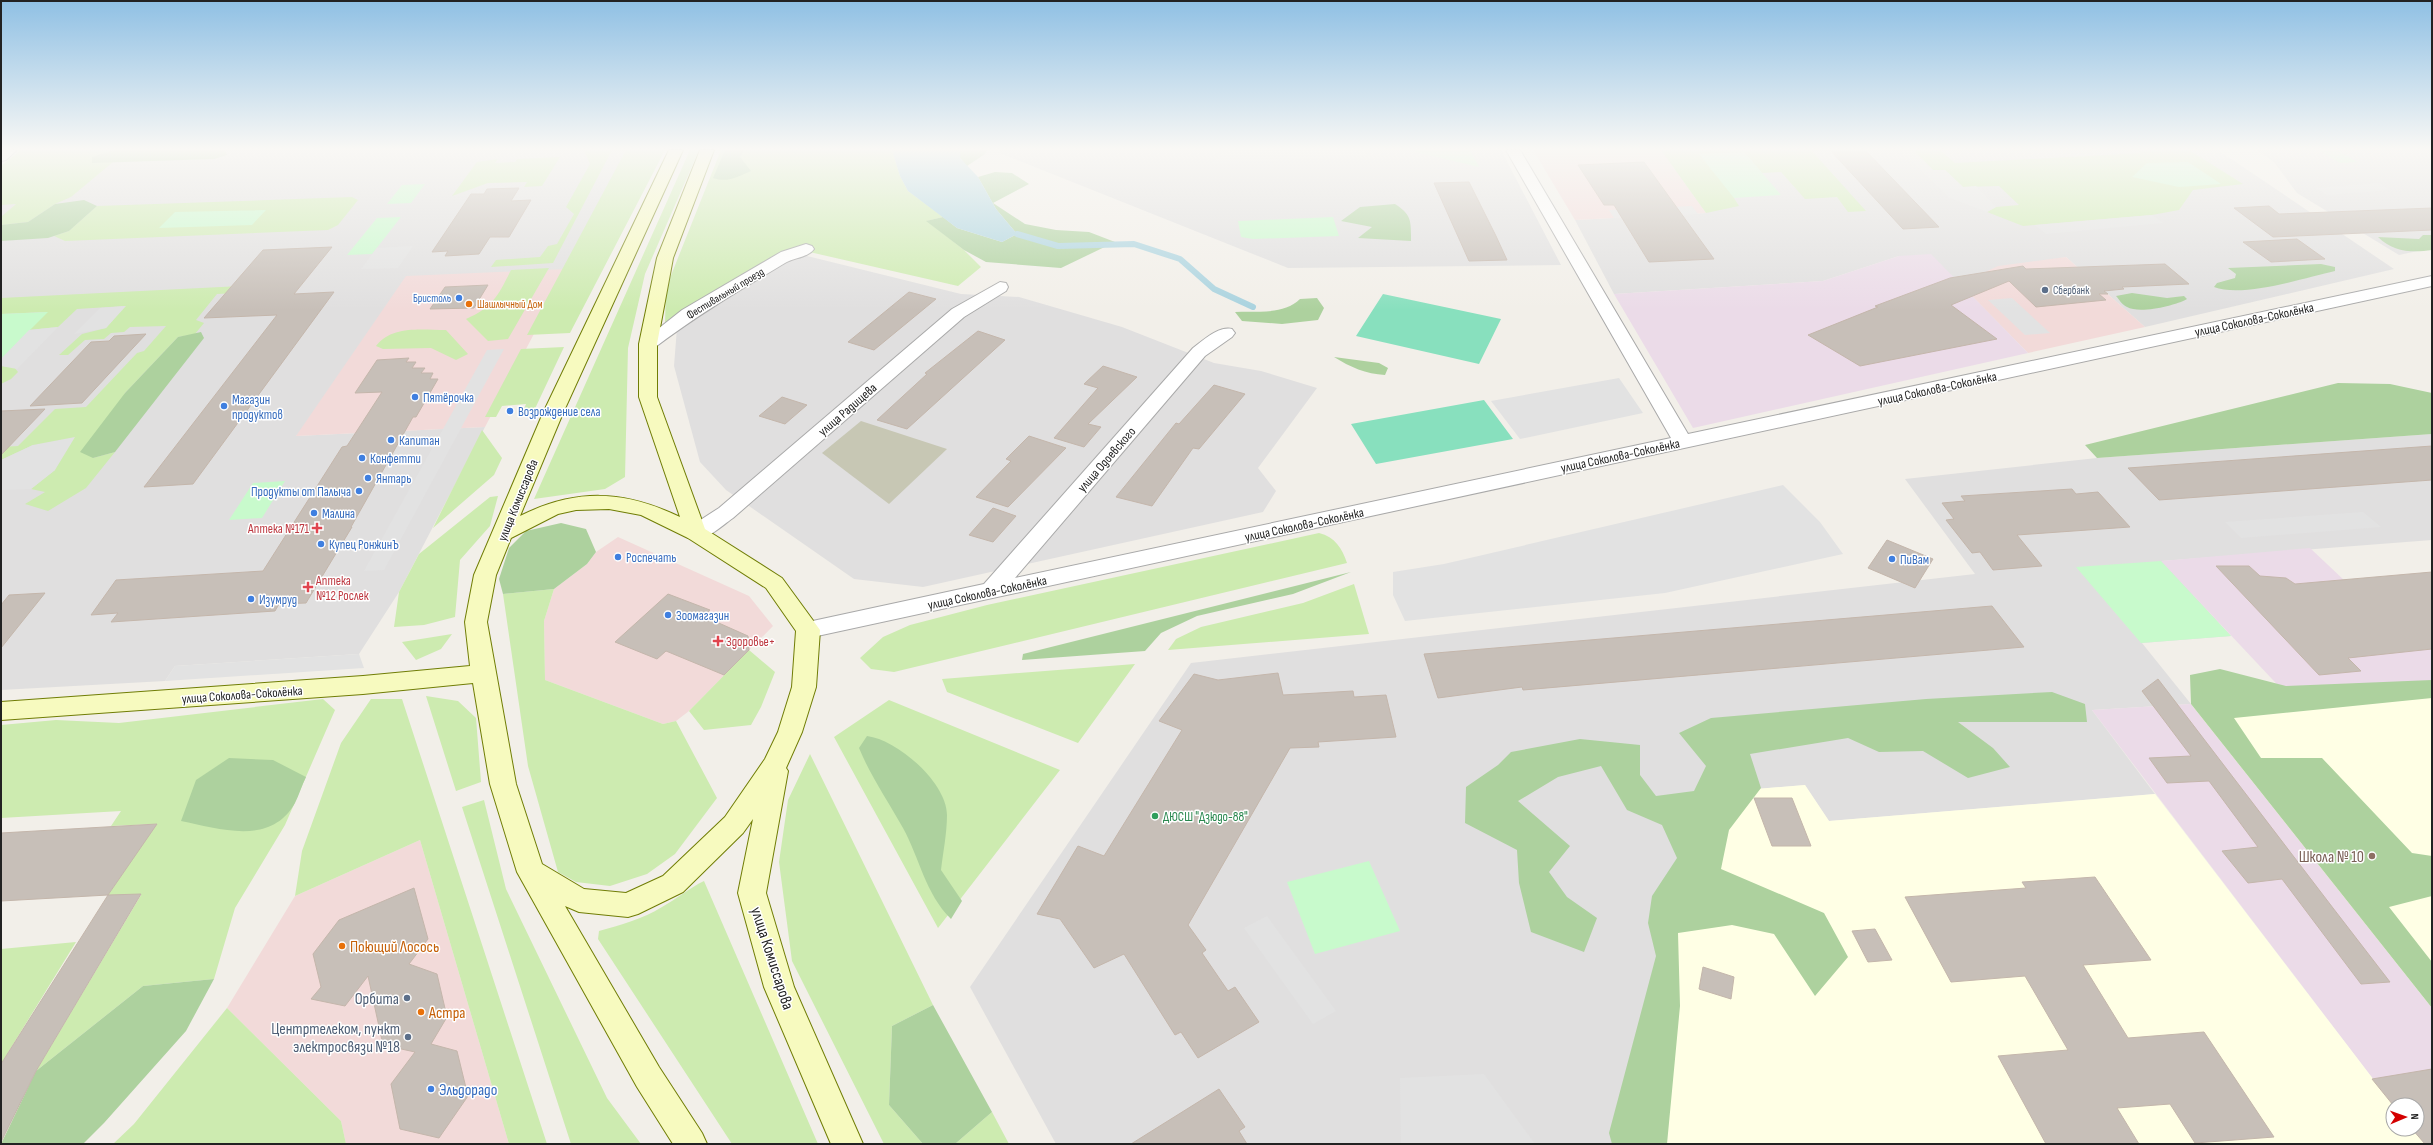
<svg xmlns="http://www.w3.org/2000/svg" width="2433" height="1145" viewBox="0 0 2433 1145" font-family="'Sofia Sans Condensed',sans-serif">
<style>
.residential{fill:#e0dfdf}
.commercial{fill:#f2dad9}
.industrial{fill:#ebdbe8}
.education{fill:#ffffe5}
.construction{fill:#c7c7b4}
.grass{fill:#cdebb0}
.forest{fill:#add19e}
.park{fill:#c8facc}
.pitch{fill:#88e0be}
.parking{fill:#e2e2e2}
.water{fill:#aad3df}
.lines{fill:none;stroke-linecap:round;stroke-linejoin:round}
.stream{stroke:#aad3df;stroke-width:6}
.building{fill:#c7bfb8;stroke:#c4b6ab}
.street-casing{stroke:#a9a9a9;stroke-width:2}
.secondary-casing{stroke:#707d05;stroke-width:2}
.street{fill:#fff;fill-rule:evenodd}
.secondary{fill:#f7fabf;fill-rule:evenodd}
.service-dot{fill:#5c6f8a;stroke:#fff;stroke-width:1.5}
.shop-dot{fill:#3f7fe0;stroke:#fff;stroke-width:1.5}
.food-dot{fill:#e8710a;stroke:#fff;stroke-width:1.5}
.health-dot{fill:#e0444e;stroke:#fff;stroke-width:1.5}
.leisure-dot{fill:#2e9e5b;stroke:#fff;stroke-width:1.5}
.education-dot{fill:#8d6e63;stroke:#fff;stroke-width:1.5}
.labels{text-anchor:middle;stroke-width:3;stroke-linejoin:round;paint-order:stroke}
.far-service-label{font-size:11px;fill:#4e5e75;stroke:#fff;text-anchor:start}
.far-street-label{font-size:11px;fill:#222;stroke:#fff}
.far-shop-label{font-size:11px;fill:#366cbe;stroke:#fff;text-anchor:end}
.far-food-label{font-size:11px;fill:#c56008;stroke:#fff;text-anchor:start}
.street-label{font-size:13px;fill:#222;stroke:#fff}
.shop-label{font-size:13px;fill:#366cbe;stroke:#fff;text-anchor:start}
.health-label{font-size:13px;fill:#be3a42;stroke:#fff;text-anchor:start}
.leisure-label{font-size:13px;fill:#27864d;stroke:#fff;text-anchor:start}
.near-education-label{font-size:16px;fill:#785e54;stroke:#fff;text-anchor:end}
.near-food-label{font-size:16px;fill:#c56008;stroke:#fff;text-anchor:start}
.near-street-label{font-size:16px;fill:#222;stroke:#fff}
.near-service-label{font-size:16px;fill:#4e5e75;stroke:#fff;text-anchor:end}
.near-shop-label{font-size:16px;fill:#366cbe;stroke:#fff;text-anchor:start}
</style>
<rect width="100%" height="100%" fill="#f2efe9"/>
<path class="residential" d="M26,150h603l-61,119 -272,167 189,-9 -86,165 -40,62 -184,12 -10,15 -164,9v-520z
M999,150h502l60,115 -273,3 -288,-115z
M1661,150h557l176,119 -249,58 -79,-70 -106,27 -61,-28 -76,25 -209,13 -39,-74 131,-7z
M2256,150h176v98l-33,7 -102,-62 -23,-31z
M799,254l162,40 58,3 103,30 92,36 47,8 56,17 -59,80 18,23 -13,21 -340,75 -69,-8 -128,-89 -26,-28 -26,-96 3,-38z
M2432,434v106l-270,21 69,75 -89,7 49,61 -99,6 63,84 -326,27 -24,-36 -97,8 -76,351h-576l-86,-157 221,-324 784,-89 -70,-95 192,-21z"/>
<path class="commercial" d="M1533,150h128l45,63 -131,7z
M2066,257l79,70 -117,26 -68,-69 38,-18z
M568,269l-83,158 -189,9 110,-160z
M618,537l131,59 24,30 -84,85 -13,10 -13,3 -118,-44 -1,-59 10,-32 33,-25 9,-12z
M420,840l89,304h-163l-5,-23 -114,-113 68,-112z"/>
<path class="industrial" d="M1931,254l97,99 -335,75 -79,-134 209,-13 76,-25z
M2310,548l52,49 70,-6v93l-143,13 -128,-136z
M2191,704l241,304v136h-7l-13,-15h5v-24h-24l-301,-395z"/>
<path class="education" d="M2432,684v324l-241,-304z
M1805,785l24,36 326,-27 238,311v24h19l13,15h-793l76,-351z"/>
<path class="construction" d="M861,421l86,28 -58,55 -67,-51z"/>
<path class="grass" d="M21,150h93l-22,7v6l21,-1 -42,35 -16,7 -27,18 -27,3v-8l15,-13 -15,1v-39z
M584,150h28l-59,113 -62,4 5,-7 44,-3 8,-11 9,-2 17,-30 -8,-7 24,-43z
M626,150h39l-95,183 -43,2z
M690,150h9l-54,124 -17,74 -3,129 -20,12 -71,10z
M721,150h171l8,26 8,15 35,26 -16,4 37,29 17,17 -23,19 -166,-38 -89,51 -38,25 1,-36z
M1661,150h150l55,61 -18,1 -11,-15 -32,2 -24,-27 -19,1 -18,-21 -10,46 5,8 -33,7z
M1913,150h27l15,13 187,-10 -4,-3h51l54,34 -50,6 -14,20 -27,5 -129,11 -36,-14 9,-5 23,-2 -20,-19 -36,1 -18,-17h-12z
M560,157l-18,29 -18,1 3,-5 -39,1 -36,13 25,-34 21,-3 -3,4 20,-1 2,-3z
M352,197l6,3 -20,25 -10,5 -263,11 -11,-5 15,-5 28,-25z
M549,268l-41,71 -20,2 -22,-22c27,-12 32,-23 45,-49z
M260,285l-23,8 -20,1 -21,26 8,3 -9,11 -17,3 -53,56 -32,65 22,-6 -29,36 -38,23 -23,-7 20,-12 -14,-3 24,-19 -22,-25 -32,15v-13l17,-1 37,-37 31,-2 51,-54 7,-2 22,-25 -36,1 -6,5 -13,1 -7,6 -19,1 -17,15h-9l23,-21 24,-6 19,-22 -48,3 -19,18 -29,3 18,-18 -46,2v-16z
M446,330l22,24 -12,6 -25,-12 -48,1 -7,-3c16,-21 45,-16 70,-16z
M564,347l-32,68 -11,1 5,-12 -24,2 -6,11h-11l36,-68z
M1,366l13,1 4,5 -7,7 -10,5z
M482,430l20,28 -8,17 -61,53z
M498,496l-8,30 -30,34 -5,57 -31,8 -30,2 5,-35 20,-38 71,-57z
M1319,533c16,4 23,15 28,30l-453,109 -23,-3 -11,-11 23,-21 27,-12 77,-20z
M1354,584l15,50 -201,16 8,-11 25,-12 102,-24z
M554,589l-10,32 1,59 118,44 13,-3 41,77 -42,56 -28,20 -37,12 -34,-4 -18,-10 -30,-106 -25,-172z
M452,634l-11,15 -25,11 -14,-18z
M749,650l26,22 -14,35 -10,18 -47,5 -15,-19z
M1135,664l-57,79 -131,-51 -5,-13z
M426,696l32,5 18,17 5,64 -25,9z
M323,699l12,11 -50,115 -50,83 -21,71 -71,7 -107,85 105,-176h-33l48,-71 -45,2 10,-15 -120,7v-93l55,-5 63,3z
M371,699h31l145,445h-38l-89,-304 -125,56 7,-45 39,-108z
M889,700l171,70 -122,158 -104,-191z
M810,754l123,251 -41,21 -3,79 34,39h-39l-92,-183 -13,-99 9,-62z
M484,800l22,89 101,209 34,46h-70l-109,-337z
M704,881l114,263h-86l-134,-205 1,-8c21,-6 44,-12 63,-24 15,-8 27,-19 42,-26z
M76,942l-75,122v-115z
M227,1008l114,113 5,23h-233l21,-20z
M992,1112l17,32h-54z"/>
<path class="forest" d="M114,150h111l2,5 -13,4 -122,4v-6z
M725,150h19l-4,7 11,14c-14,6 -23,12 -38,7z
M960,150h27l-2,4 -18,12 -7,-8z
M995,172l17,1 17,11 -36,19 32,21 31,6 33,2 26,10 -54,26 -75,-6 -22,-12 -38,-29 17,-4 14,11 45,14 15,-8 -21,-25 -18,-32z
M84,200l13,6 -28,25 -21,7 -47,3v-16l27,-3 27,-18z
M1395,204c17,11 16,17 16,37l-53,-3 14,-11 -31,-6 19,-14z
M2423,235h9v15c-20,3 -39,2 -54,-13l41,2z
M2321,264l14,3v4c-31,7 -92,27 -121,16l3,-4 18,-5 1,-4 -8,-6z
M2132,293l35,5 17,-2 3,3c-12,7 -48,15 -60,8 -5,-2 -8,-8 -11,-11z
M1317,298l7,10 -6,12 -36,4 -40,-3 -7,-9c22,-1 49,3 65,-13z
M201,332l3,6 -89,114 -22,6 -13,-6 45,-59 53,-56z
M1334,357l45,6 9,5 -3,7c-19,-1 -35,-8 -51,-18z
M2338,383l52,1 42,9v41l-335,24 -12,-13z
M561,523l25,6 10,23 -9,12 -33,25 -51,5 -4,-15 10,-31 17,-17z
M1351,572l-58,22 -96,22 -36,17 -16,18 -123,9 1,-6z
M2220,669l66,17 146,-6v18l-198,20 27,40h61l90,95 20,3v40l-43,11 43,55v46l-241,-304 -1,-29z
M2052,692l33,12 2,18h-129l35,26 17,19 -42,11 -45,-27 -44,1 -31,-14 -98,16 11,34 -32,42 -8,39 103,44 24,44 -33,39 -41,-62 -42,-9 -54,8 2,73 -13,138h-55l-3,-11 47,-177 -8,-33 4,-27 25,-38 -15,-33 -35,-15 -26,-44 -43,11 -40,24 52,45 -21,26 18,25 30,21 -13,34 -53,-20 -12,-49 -2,-33 -52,-27 1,-36 32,-22 13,-13 69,-13 60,6v30l16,21 38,-5 12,-25 -27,-33 32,-15 215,-19z
M867,736c31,4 80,47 80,79 0,18 -4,38 -6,55l21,31 -11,18c-26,-26 -31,-60 -48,-91 -15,-27 -32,-51 -44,-80z
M229,758l44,2 33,17c-4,8 -7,18 -11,26 -24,43 -75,26 -114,18l15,-41z
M214,979l-28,52 -82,92 -21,21h-82l35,-73 107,-85z
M933,1005l59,107 -37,32h-32l-34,-39 3,-79z"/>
<path class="park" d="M1415,150h55l9,17 -63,-15z
M2319,150h18l20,12 -17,1z
M1744,152l37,43 -47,3 -35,-44z
M2188,162l33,22 -42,3 -47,-10 15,-14z
M425,184l-14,19 -24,1 15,-19z
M266,210l-14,15 -93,3 16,-16z
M401,217l-29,37 -25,1 30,-37z
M1333,217l6,19 -86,3 -12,-2 -3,-16z
M48,312l-47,47v-45z
M285,481l-23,37 -33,2 24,-37z
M2161,561l70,75 -90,7 -65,-76z
M1369,861l31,70 -85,23 -28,-72z"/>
<path class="pitch" d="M1383,294l118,25 -22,45 -123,-28z
M1484,400l29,39 -137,25 -25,-40z"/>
<path class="parking" d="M1230,150h134l3,5 -157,9z
M1900,150h13l20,20h12l18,17 13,-1 20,21 -9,5 -37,-14z
M2379,183l11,7 -63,5 -11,-7z
M1692,206l6,8 -84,4 -5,-8z
M2152,215l11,8 -117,11 -11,-9z
M413,246l-15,22 -37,1 16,-21z
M2012,298l38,35 -25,2 -37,-35z
M126,306l-20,22 -32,6 26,-26z
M58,327l-41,42 -16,-3v-7l28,-29z
M504,349l-120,221 -20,1 123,-221z
M1619,378l24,35 -123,26 -29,-38z
M75,437l-20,33 -24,19 -30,1v-30l32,-15z
M1783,485l37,37 23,32 -178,39 -260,28 -12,-26v-23l51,-8z
M2363,512l18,15 -140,11 -16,-16z
M359,654l5,14 -199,13 10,-15z
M1267,916l69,95 -23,13 -69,-96z
M1484,1074l51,70h-134l-1,-66z"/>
<path class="water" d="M892,150h68v8l18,19 18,32 21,25 -15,8 -45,-14 -49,-37 -8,-15z"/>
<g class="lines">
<path class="stream" d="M1017,234l41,12 76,-2 46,15 34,30 39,18"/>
</g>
<path class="building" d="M1830,150h35l74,77 -36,2z
M1644,162l70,97 -65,3 -35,-57h-10l-26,-40z
M1469,182l27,54 11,24 -38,1 -35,-78z
M519,188l-8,13 20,-1 -22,37h-19l-11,17 -34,2 3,-5 -16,1 39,-58h13l3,-5z
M2269,206l10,8 153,-6v22l-159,7 -39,-29z
M2297,239l28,20 -54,3 -28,-20z
M332,247l-38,47 40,-2 -141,192 -49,3 133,-172 -73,3 59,-68z
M2165,264l24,20 -67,3 2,2 -20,2 4,3h-9l7,6 -70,7 -27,-26 -58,24 46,34 -137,27 -52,-31 70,-28 -3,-1 75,-28 73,-12 3,3z
M488,285l-14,23 -44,1 15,-22z
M909,292l27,7 -62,51 -26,-8z
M978,331l27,9 -98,89 -30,-9 50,-46 -2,-1z
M146,334l-64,69 -52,3 61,-64 18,-1 5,-5z
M409,358l-3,4h10l-4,6h13l-4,5h12l-3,6h8l-22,38h-3l-62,110h1l-46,76 -27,1 -4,7 -164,11 7,-9 -27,2 25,-35 147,-9 79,-124 5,-1 35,-54 -27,1 22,-33z
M1103,366l34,11 -49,47 13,3 -17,20 -30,-9 44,-50 -14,-4z
M1214,385l31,9 -46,55 -6,-1 -41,58 -36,-9 60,-74 3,1z
M782,397l25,8 -22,19 -26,-8z
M45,409l-44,46v-44z
M1029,436l37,12 -58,59 -32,-10 35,-36 -5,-2z
M2432,446v34l-273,20 -31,-32z
M2072,489l4,5 22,-2 32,35 -113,8 25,31 -49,4 -13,-18 -8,1 -26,-33 8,-1 -12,-16 23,-2 -4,-5z
M993,508l23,8 -23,26 -24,-7z
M1887,540l46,19 -18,29 -47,-20z
M2216,566h33l11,10 26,2 9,6 137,-12v77l-84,9 13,13 -42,4z
M45,593l-44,55v-43l8,-10z
M668,594l42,16 -7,6 45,20 1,14 -25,25 -58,-24 -9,8 -42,-17z
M1992,606l32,41 -501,43 -1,-3 -84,11 -14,-44z
M1278,673l5,22 70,-4 1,6 32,-2 10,42 -78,5 1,5 -29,1 -102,177 18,25 -4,3 26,38 7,-4 24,35 -61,36 -17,-26 -6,3 -51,-81 -30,14 -34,-49 -23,-5 41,-68 26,10 78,-126 -23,-9 35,-47 24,6z
M2158,679l175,229 57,74 -29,2 -79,-105 -34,4 -26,-32 36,-4 -49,-66 -42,2 -18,-25 42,-2 -49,-65z
M1754,798h38l19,48h-39z
M157,824l-49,71 -107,6v-68z
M2095,877l56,83 -68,5 45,73 76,-6 70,105 -79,6 -25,-39 -53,4 22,36h-93l-48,-88 70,-6 -43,-74 -74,6 -46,-85 121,-9 -4,-6z
M414,888l14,51 -19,25 28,10 10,43 -16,27 26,7 11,45 -29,42 -39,-9 -9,-45 24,-32 -32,-7 -15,-69 -23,30 -34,-7 10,-12 -8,-33 26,-34z
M141,894l-105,177 -35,71v-78l107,-169z
M1875,929l17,31 -24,2 -16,-31z
M1703,967l31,10 -3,22 -32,-10z
M2432,1069v75h-7l-13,-15h5v-24h-24l-21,-26z
M1219,1089l26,38 -6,4 8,13h-116z"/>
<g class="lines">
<g class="street-casing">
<path id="street" d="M1,150h16l-11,10 -5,1z
M1506,150h14l168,284 744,-158v10l-1624,352 -8,-2 -4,-6 4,-6 8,-2 176,-38 209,-236c11,-8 25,-22 39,-19l3,4 -3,4 -27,19 -190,222 656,-140z
M806,244l6,2 2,3c-5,8 -21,9 -29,14 -45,27 -89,53 -131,85h-12l-3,-4 43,-34 99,-58z
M1000,282l6,1 2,4 -2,4 -42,26 -231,201c-13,9 -28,25 -45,20l-3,-5 3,-5 31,-20 233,-199z"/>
</g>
<g class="secondary-casing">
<path id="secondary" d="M669,150h14l-120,263 -43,103c56,-28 104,-26 160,1l-41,-120v-53l18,-86 43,-108h14l-41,108 -16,86v53l48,132 77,49 38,52 -4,57 -14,45 -16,36 2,3 -22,122 28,94 69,157h-32l-67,-157 -26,-94 15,-74 -10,14 -60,59 -45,22 -10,3 -49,-5 -14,-6 94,161 43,66 5,11h-34l-36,-57 -120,-215 -27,-88 -17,-101 -110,11 -362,26v-18l362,-26 107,-10 -5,-44 9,-47 69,-162zM609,509l32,6 47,23 78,50 30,43 -4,56 -14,45 -13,27 -40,58 -62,59 -37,17 -42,-4 -42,-25 -26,-80 -29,-162 9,-47 15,-37 47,-24 18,-4z"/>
</g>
<use href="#street" class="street"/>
<use href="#secondary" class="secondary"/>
</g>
<linearGradient id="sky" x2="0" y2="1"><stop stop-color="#8fc0e4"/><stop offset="0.48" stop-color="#f9f8f5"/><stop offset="1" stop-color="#f9f8f5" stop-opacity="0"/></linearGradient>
<rect width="2433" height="310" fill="url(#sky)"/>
<g class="service-dot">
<circle cx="2045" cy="290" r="4"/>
<circle cx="407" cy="998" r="4"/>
<circle cx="408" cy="1037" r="4"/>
</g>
<g class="shop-dot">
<circle cx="459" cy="298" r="4"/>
<circle cx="415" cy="397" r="4"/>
<circle cx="224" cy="406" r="4"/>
<circle cx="510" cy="411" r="4"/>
<circle cx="391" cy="440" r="4"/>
<circle cx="362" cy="458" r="4"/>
<circle cx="368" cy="478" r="4"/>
<circle cx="359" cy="491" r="4"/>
<circle cx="314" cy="513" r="4"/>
<circle cx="321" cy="544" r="4"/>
<circle cx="618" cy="557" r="4"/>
<circle cx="1892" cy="559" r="4"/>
<circle cx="251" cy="599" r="4"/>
<circle cx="668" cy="615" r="4"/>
<circle cx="431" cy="1089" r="4"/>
</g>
<g class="food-dot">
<circle cx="469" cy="304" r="4"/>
<circle cx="342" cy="946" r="4"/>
<circle cx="421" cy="1012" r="4"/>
</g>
<g class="health-dot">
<path d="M315 522h4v4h4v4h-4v4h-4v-4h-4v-4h4z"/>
<path d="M306 581h4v4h4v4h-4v4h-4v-4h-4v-4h4z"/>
<path d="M716 635h4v4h4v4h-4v4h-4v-4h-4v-4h4z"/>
</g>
<circle class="leisure-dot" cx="1155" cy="816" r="4"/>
<circle class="education-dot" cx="2372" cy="856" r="4"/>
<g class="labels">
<g class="far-service-label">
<text x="2053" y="294">Сбербанк</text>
</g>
<g class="far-street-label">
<text transform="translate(725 293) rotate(-31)" y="4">Фестивальный проезд</text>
</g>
<g class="far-shop-label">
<text x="451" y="302">Бристоль</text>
</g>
<g class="far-food-label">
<text x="477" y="308">Шашлычный Дом</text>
</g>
<g class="street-label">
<text transform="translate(2254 319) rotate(-12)" y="5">улица Соколова-Соколёнка</text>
<text transform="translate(1937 388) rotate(-12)" y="5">улица Соколова-Соколёнка</text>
<text transform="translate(847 409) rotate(-41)" y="5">улица Радищева</text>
<text transform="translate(1620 455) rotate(-12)" y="5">улица Соколова-Соколёнка</text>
<text transform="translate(1106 459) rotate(-49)" y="5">улица Одоевского</text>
<text transform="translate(517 500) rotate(-68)" y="5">улица Комиссарова</text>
<text transform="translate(1304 524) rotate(-12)" y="5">улица Соколова-Соколёнка</text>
<text transform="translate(987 592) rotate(-12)" y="5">улица Соколова-Соколёнка</text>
<text transform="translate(242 694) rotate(-4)" y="5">улица Соколова-Соколёнка</text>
</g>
<g class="shop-label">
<text x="423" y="402">Пятёрочка</text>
<text x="232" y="404">Магазин<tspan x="232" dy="15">продуктов</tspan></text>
<text x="518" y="416">Возрождение села</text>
<text x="399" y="445">Капитан</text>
<text x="370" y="463">Конфетти</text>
<text x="376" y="483">Янтарь</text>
<text x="351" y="496" text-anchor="end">Продукты от Палыча</text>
<text x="322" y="518">Малина</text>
<text x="329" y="549">Купец РонжинЪ</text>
<text x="626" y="562">Роспечать</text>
<text x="1900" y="564">ПиВам</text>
<text x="259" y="604">Изумруд</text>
<text x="676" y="620">Зоомагазин</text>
</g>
<g class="health-label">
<text x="309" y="533" text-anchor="end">Аптека №171</text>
<text x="316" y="585">Аптека<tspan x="316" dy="15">№12 Рослек</tspan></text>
<text x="726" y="646">Здоровье+</text>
</g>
<g class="leisure-label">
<text x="1163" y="821">ДЮСШ "Дзюдо-88"</text>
</g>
<g class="near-education-label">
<text x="2364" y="862">Школа № 10</text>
</g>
<g class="near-food-label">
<text x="350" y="952">Поющий Лосось</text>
<text x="429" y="1018">Астра</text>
</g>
<g class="near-street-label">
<text transform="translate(773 958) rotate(72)" y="6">улица Комиссарова</text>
</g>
<g class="near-service-label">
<text x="399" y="1004">Орбита</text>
<text x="400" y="1034">Центртелеком, пункт<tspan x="400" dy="18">электросвязи №18</tspan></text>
</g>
<g class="near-shop-label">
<text x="439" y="1095">Эльдорадо</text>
</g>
</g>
<rect width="2433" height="1145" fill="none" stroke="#222222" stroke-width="4"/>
<g transform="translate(2405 1117) rotate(88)"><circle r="19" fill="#ffffff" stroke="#a7a7a7"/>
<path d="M0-3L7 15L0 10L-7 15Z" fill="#d40000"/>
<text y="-6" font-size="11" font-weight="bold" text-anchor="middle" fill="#222222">N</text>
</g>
</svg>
